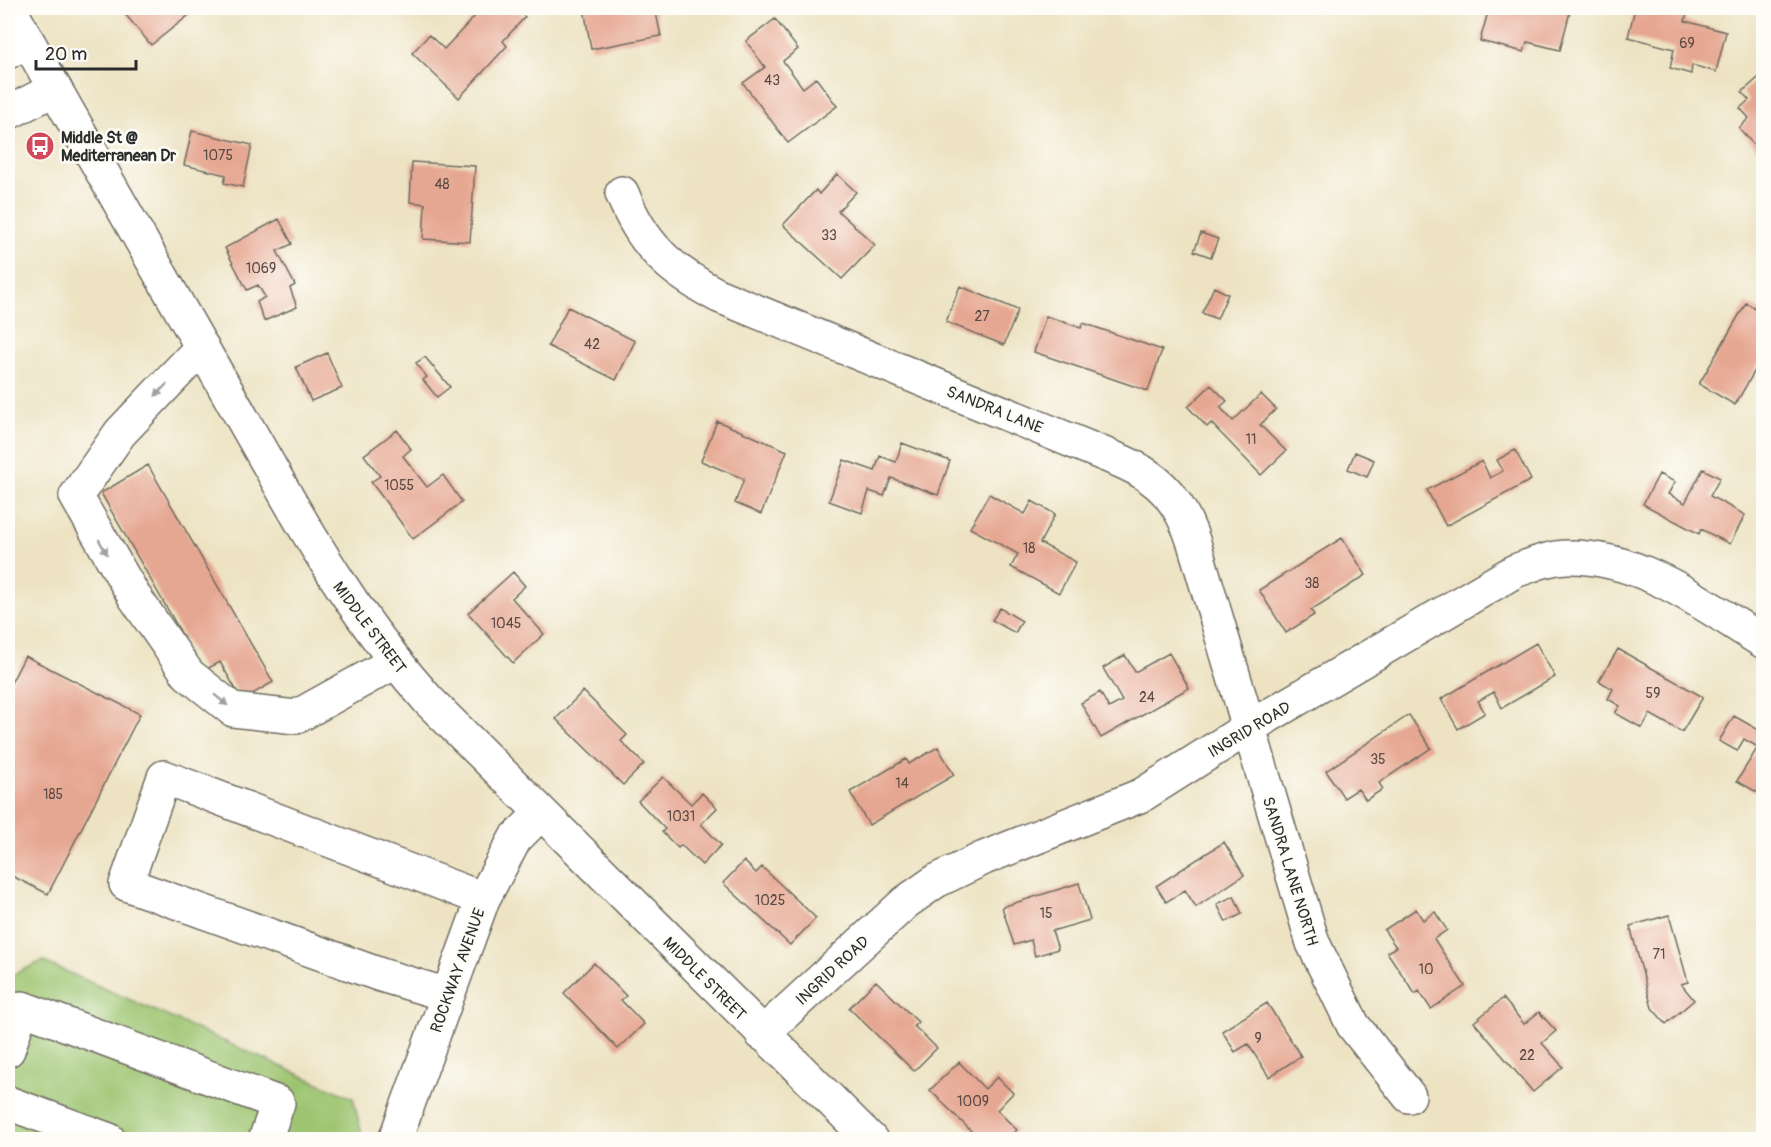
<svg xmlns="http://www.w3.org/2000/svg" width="1771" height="1147" viewBox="0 0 1771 1147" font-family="Pangolin,sans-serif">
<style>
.green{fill:#9dc571;stroke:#64784e;stroke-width:1.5}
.building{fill:#e6a792}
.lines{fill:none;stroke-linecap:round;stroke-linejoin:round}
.minor-casing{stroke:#6f6b60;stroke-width:36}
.major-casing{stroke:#6f6b60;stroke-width:36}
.minor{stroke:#fff;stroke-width:33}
.major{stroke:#fff;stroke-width:33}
.oneway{fill:#a0a0a0}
.labels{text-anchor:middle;stroke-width:5;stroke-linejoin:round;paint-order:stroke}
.number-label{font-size:14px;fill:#5a4a45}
.poi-label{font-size:16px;font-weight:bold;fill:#2b2b2b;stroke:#fdfcf7;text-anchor:start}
.street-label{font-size:16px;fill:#2b2b2b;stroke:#fdfcf7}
</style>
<rect width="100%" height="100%" fill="#fdfcf7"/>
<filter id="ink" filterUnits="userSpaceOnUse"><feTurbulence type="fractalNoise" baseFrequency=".0167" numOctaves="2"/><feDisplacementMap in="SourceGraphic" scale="12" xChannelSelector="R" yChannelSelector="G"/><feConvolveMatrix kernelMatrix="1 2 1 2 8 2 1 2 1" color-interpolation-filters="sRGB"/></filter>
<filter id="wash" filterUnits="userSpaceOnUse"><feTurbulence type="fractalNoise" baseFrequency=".008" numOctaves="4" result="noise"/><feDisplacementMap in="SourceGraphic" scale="24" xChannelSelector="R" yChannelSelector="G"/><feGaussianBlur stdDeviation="1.35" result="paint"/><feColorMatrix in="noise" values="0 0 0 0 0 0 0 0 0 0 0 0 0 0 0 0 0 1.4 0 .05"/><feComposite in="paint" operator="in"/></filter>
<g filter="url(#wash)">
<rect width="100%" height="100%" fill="#ede3c3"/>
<path class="green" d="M42,961l311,137 10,41h-355v-162z"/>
<g id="blocks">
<path class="building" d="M120,8h78l-47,37z
M468,8h46l11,9 -22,24 4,5 -48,52 -47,-45 17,-18 15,14 31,-33z
M584,8h71l6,28 -70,13z
M1489,8h82l-11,42 -33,-8 -3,10 -44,-11z
M1635,8h27l25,6 -2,7 41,11 -10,40 -24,-7 -1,9 -21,-6 4,-19 -46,-12z
M775,19l23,30 -15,12 20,27 13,-10 21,28 -49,37 -45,-60 22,-16 -19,-26z
M1764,73v75l-4,4 -21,-24 10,-10 -9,-10 9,-8 -7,-8z
M192,131l60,14 -9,42 -19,-4 2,-8 -42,-10z
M412,162l63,4 -5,76 -47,-3 2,-35 -15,-2z
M837,174l19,18 -18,19 37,34 -33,34 -59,-54 33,-35 3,4z
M279,219l13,25 -15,7 18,34 -5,3 7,19 -33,14 -7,-19 8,-5 -7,-12 -11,5 -22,-42z
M1201,233l17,6 -7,18 -17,-6z
M960,286l58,24 -14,35 -58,-23z
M1214,287l14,7 -11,25 -15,-6z
M1746,303l18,10v42l-29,50 -36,-21z
M568,307l67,34 -19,39 -68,-34z
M1046,316l35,12 2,-5 79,27 -14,41 -114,-39z
M327,353l15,35 -31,13 -15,-34z
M425,357l25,30 -13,10 -14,-17 4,-3 -11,-14z
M1211,385l16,16 -7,6 13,14 28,-27 15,15 -16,16 26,26 -25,24 -50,-52 -4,4 -19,-20z
M717,421l70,30 -26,63 -26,-11 9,-24 -43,-18z
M397,430l14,19 -8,7 24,31 16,-12 19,27 -49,37 -42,-57 9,-6 -16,-21z
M902,443l48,18 -12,34 -47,-17 -7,18 -15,-5 -7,22 -33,-12 15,-41 31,11 5,-15 16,6z
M1515,450l16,30 -85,46 -19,-36 55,-29 8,17 13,-7 -6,-11z
M1355,452l19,8 -7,17 -19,-8z
M148,465l125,217 -31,18 -22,-38 -17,9 -102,-178z
M1703,469l17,9 -10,18 35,19 -15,29 -29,-15 -2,5 -56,-30 16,-30 16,8 -7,12 17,9z
M989,494l36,20 7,-13 23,13 -15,29 36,19 -17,31 -48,-26 7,-13 -48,-26z
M1342,538l24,37 -55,35 3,5 -28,18 -27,-43z
M513,572l12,14 -13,12 32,36 -31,29 -45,-50z
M1000,608l22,13 -7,12 -23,-13z
M1536,643l19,34 -53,31 -8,-16 -16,9 7,12 -27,16 -17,-30z
M1618,649l85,48 -21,35 -32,-18 -8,14 -27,-15 5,-7 -12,-7 5,-10 -14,-8z
M1169,653l20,35 -88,50 -20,-35 19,-11 9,16 13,-7 -19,-33 22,-13 10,17z
M25,656l115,58 -92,180 -40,-20v-185z
M583,691l44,44 -6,6 23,23 -21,21 -67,-66z
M1409,715l22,33 -52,35 4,6 -17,11 -8,-11 -14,9 -18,-27z
M1734,716l30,17 -2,62 -25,-14 21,-34 -14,-8 -7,12 -18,-10z
M938,747l16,28 -85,50 -19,-33 56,-33 3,5z
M663,777l28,27 11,-11 15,15 -16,16 20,21 -19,20 -21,-20 -3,3 -16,-16 3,-3 -27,-28z
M1224,842l20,33 -48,32 -11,-17 -19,12 -10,-16z
M744,861l12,12 6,-6 54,51 -26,27 -67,-62z
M1079,883l11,37 -38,11 6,18 -23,7 -4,-16 -17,5 -12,-38z
M1234,896l8,18 -16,8 -9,-18z
M1416,909l7,11 12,-8 12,18 -13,9 31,47 -34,23 -12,-18 -4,3 -28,-42 9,-5 -12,-17z
M1669,915l19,67 -7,2 13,16 -28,24 -14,-16 -22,-82z
M594,963l32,33 -5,4 23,24 -26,25 -54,-56z
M876,981l42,41 -4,4 23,22 -23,23 -65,-63z
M1503,998l21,26 15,-12 17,19 -14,12 21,24 -30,25 -59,-70z
M1267,1003l34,53 -32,21 -21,-33 -13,8 -13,-21z
M959,1062l26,27 12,-12 16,16 -16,17 20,20 -10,10h-27l-50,-50z"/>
</g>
</g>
<g filter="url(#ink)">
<use href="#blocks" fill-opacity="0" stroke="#6f6b60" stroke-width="1.5"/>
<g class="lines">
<g class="minor-casing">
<path id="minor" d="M8,52l19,-11
M8,113l47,-24
M622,193c20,52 49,78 97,103l404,166c39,17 58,41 71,81l119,400 40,82 56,71
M202,347l-82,86 -44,63 58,100 54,78 45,36 63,7 99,-55
M448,995l-67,-20 -255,-91 38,-107 319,122
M762,1034l144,-132 30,-21 48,-23 158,-63 106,-67 267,-157c17,-6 34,-14 53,-14 73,-1 136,48 196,85
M8,1050l14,-42 256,95 -13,37
M8,1103l101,37
M395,1140l88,-241 32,-60 25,-25"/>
</g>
<g class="major-casing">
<path id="major" d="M9,8l278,489c42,73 86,141 142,204l442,439"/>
</g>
<use href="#minor" class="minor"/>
<use href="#major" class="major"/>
</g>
<defs><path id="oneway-solid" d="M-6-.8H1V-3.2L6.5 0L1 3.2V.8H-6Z" transform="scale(1.5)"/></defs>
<g class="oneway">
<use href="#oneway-solid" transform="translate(161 390) rotate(134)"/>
<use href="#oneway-solid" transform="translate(103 547) rotate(60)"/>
<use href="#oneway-solid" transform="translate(221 700) rotate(39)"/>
</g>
</g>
<defs>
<g id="bus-disc" transform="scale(1.5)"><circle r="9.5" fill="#d1495b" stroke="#fdfcf7"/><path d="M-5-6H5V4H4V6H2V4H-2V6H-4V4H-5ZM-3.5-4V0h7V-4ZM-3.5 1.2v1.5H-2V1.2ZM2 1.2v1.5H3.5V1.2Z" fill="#fff"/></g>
</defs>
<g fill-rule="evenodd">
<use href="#bus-disc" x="40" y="146"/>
</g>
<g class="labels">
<g class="number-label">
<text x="1687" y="48">69</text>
<text x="772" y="85">43</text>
<text x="218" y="160">1075</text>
<text x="442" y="189">48</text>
<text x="829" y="240">33</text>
<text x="261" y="273">1069</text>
<text x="982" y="321">27</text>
<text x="592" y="349">42</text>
<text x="1251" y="444">11</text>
<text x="399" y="490">1055</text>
<text x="1029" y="553">18</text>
<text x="1312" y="588">38</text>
<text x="506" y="628">1045</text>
<text x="1653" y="698">59</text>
<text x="1147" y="702">24</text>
<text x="1378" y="764">35</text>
<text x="902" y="788">14</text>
<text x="53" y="799">185</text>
<text x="681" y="821">1031</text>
<text x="770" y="905">1025</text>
<text x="1046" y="918">15</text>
<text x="1659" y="959">71</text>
<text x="1426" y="974">10</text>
<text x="1258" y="1043">9</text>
<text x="1527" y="1060">22</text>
<text x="973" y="1106">1009</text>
</g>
<g class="poi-label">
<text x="61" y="143">Middle St @<tspan x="61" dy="18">Mediterranean Dr</tspan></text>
</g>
<g class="street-label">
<text transform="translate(995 409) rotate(22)" y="6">SANDRA LANE</text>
<text transform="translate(370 627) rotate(53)" y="6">MIDDLE STREET</text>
<text transform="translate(1249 729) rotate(-31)" y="6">INGRID ROAD</text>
<text transform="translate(1291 871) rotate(73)" y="6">SANDRA LANE NORTH</text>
<text transform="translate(457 970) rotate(-70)" y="6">ROCKWAY AVENUE</text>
<text transform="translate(832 970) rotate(-43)" y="6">INGRID ROAD</text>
<text transform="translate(705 978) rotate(45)" y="6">MIDDLE STREET</text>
</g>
</g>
<rect width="1771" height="1147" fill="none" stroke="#fdfcf7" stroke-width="30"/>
<path d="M36 60v9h100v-9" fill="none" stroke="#2b2b2b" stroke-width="3"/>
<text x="45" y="60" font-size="18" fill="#2b2b2b" stroke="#fdfcf7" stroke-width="4.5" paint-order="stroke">20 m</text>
</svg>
